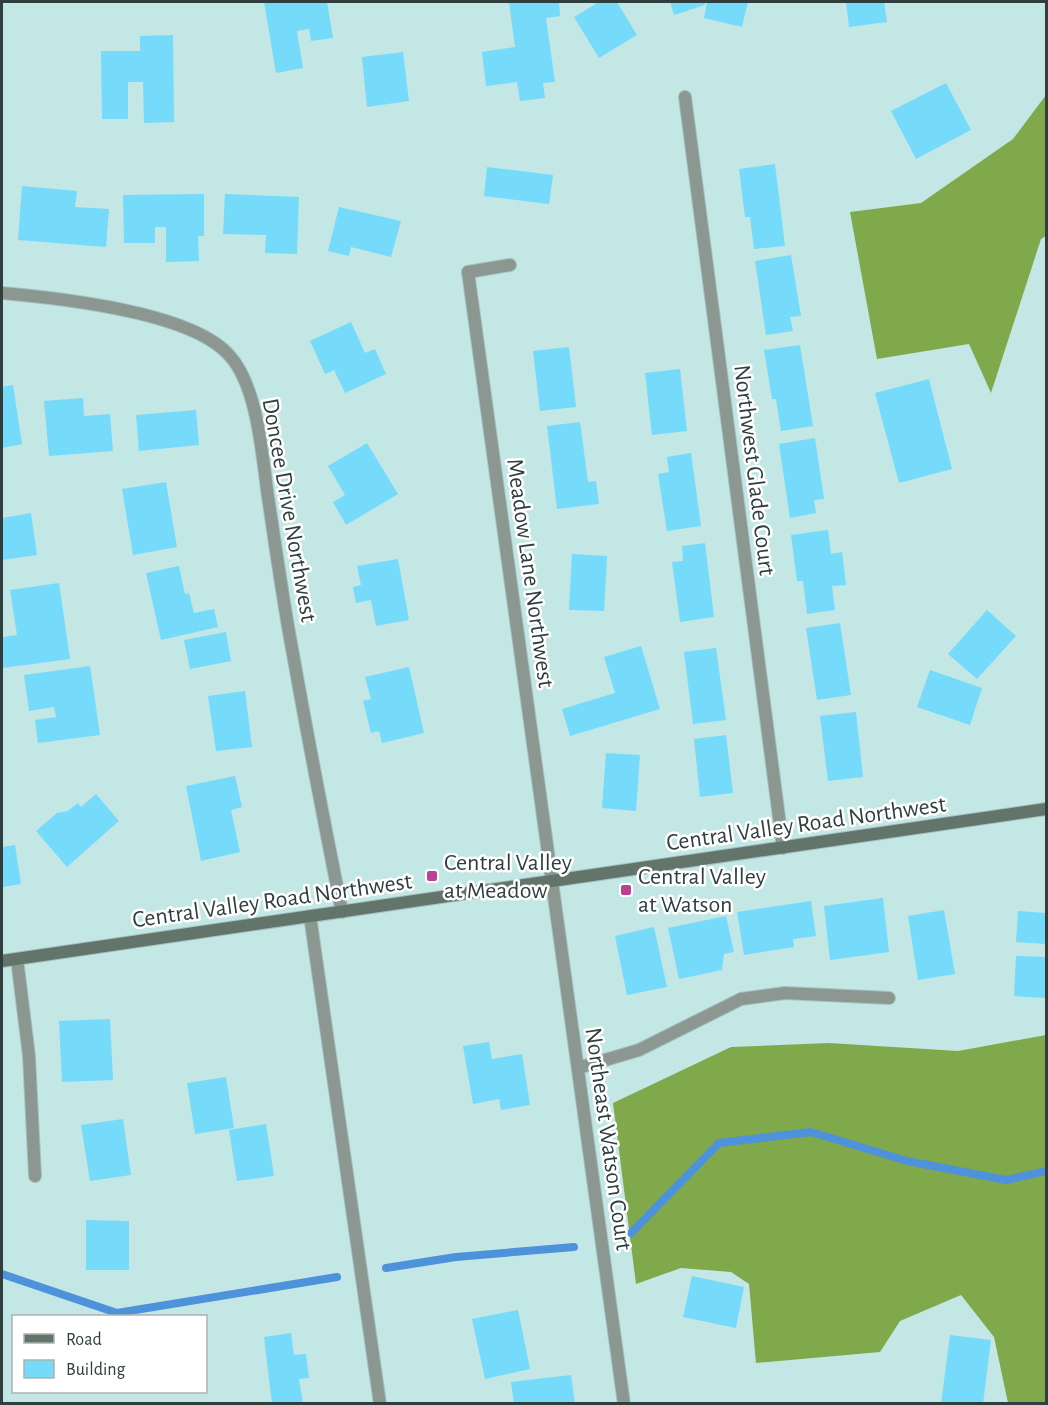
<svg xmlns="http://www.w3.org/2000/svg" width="1048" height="1405" viewBox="0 0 1048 1405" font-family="'Alegreya Sans',sans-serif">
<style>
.forest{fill:#80a94c}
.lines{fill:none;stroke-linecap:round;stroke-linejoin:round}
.stream{stroke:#4e92db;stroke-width:8}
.building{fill:#76dafa}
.lane-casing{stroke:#a3c2bf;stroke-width:14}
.street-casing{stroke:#a3c2bf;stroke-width:14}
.secondary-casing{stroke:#a3c2bf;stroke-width:14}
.lane{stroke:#8b9790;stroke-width:12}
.street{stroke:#8b9790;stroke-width:12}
.secondary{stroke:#63746a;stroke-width:12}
.poi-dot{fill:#bc4192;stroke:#fff;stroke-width:2}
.labels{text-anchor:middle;stroke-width:5;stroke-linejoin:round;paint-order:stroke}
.street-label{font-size:24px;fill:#303f3d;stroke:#fff}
.poi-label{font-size:24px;fill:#303f3d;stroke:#fff;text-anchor:start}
</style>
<rect width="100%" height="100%" fill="#c3e7e4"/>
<path class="forest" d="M1046,95v141l-5,3 -50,154 -22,-49 -92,15 -27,-147 71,-9 92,-64z
M1046,1035v368h-38l-14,-66 -33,-42 -61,26 -20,31 -124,11 -7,-79 -18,-12 -50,-4 -45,16 -23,-181 118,-56 98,-4 129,8z"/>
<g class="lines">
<path class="stream" d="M631,1233l88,-90 92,-11 96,29 99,19 40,-9
M386,1268l70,-11 118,-10
M2,1274l115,39 220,-36"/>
</g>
<path class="building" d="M264,2h63l6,36 -22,3 -2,-12 -12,2 6,37 -27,5z
M509,2h50l1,14 -14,2 9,64 -12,1 2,15 -25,3 -3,-19 -31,4 -4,-34 33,-5z
M599,2h18l20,33 -38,23 -25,-41z
M670,2h34l1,3 -31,10z
M707,2h41l-6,25 -38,-9z
M846,2h38l3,20 -38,5z
M173,35l1,87 -30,1 -1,-41h-15v37h-26l-1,-68h39v-15z
M403,52l6,49 -42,6 -5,-50z
M946,83l25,47 -55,29 -25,-48z
M775,164l10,82 -31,3 -4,-32h-5l-6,-48z
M487,167l66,8 -4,29 -65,-8z
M22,186l55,5 -2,16 34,2 -3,38 -88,-7z
M204,194v42h-6l1,25 -33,1v-35h-11v16h-31l-1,-48z
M225,194l74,3 -2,57 -32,-1 1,-18 -43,-1z
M339,207l62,14 -10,36 -40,-10 -2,9 -21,-5z
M791,255l10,61 -11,1 3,14 -27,4 -11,-74z
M351,322l14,31 10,-4 11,25 -41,19 -11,-23 -9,4 -15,-33z
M800,345l13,81 -32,5 -5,-32h-4l-8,-49z
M569,347l7,60 -36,4 -7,-60z
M680,369l7,62 -35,4 -7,-62z
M929,379l23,90 -53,14 -24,-90z
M13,385l9,59 -20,4v-61z
M83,398l1,18 26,-2 3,37 -64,5 -5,-55z
M196,410l3,35 -60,6 -3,-36z
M580,422l8,60 8,-1 3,23 -42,5 -10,-83z
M815,438l9,61 -10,1 2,13 -26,5 -11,-74z
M367,443l31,51 -52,31 -13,-23 12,-7 -17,-29z
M691,453l10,73 -34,5 -9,-57 11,-2 -2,-15z
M166,482l11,65 -44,8 -11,-66z
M31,513l6,42 -35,5v-42z
M828,530l3,24 11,-2 4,33 -14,1 3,24 -28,4 -4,-33h-6l-6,-46z
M705,543l9,74 -34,5 -8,-60 11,-1 -1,-15z
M572,554l35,2 -3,55 -35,-1z
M398,559l11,61 -33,6 -5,-26 -15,3 -3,-16 8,-2 -4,-19z
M179,566l6,28 4,-1 5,20 20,-4 4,18 -57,13 -15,-67z
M59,583l11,76 -67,9 -1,-31 15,-2 -7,-45z
M987,610l29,26 -39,43 -29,-25z
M840,623l11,72 -34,5 -11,-72z
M226,632l5,29 -41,8 -6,-29z
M641,646l19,63 -90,27 -8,-27 53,-16 -11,-36z
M716,648l10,72 -33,4 -9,-72z
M90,666l10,69 -62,8 -3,-23 21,-3 -2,-10 -25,4 -5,-36z
M409,667l15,66 -42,10 -3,-12 -8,2 -8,-32 8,-2 -6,-22z
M930,670l52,18 -12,37 -53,-18z
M245,691l7,56 -36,4 -8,-55z
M856,712l7,65 -35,4 -8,-65z
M726,735l7,58 -33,4 -6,-58z
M606,753l34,2 -4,56 -34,-3z
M235,776l7,31 -11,3 9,42 -39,9 -15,-75z
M96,794l23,27 -52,46 -31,-36 21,-18 11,-2 10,-8 3,4z
M15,845l6,39 -19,3v-40z
M883,898l6,54 -59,8 -6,-54z
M811,901l5,35 -23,3 1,8 -50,8 -7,-43z
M944,910l11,64 -37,6 -10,-64z
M1018,911l28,2v31l-30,-2z
M726,916l8,36 -10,2 -2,16 -43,9 -11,-51z
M654,927l13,60 -40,8 -12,-59z
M1016,956l30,1v41l-32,-2z
M110,1019l3,61 -51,2 -3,-61z
M489,1042l3,17 30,-5 8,51 -29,5 -2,-11 -26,5 -10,-58z
M226,1077l8,51 -39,6 -8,-51z
M123,1119l8,56 -41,6 -9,-56z
M266,1124l8,52 -37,5 -8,-51z
M86,1220l43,1v49h-43z
M692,1276l52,11 -8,41 -53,-11z
M518,1310l12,59 -45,10 -13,-60z
M291,1333l3,22 12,-1 3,24 -10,1 4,25h-31l-8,-67z
M950,1335l41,5 -8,64h-42z
M571,1375l4,29h-61l-3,-22z"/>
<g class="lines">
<g class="lane-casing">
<path id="lane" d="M468,272l42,-7
M17,959l12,97 6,120"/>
</g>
<g class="street-casing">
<path id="street" d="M685,97l98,751
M468,272l156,1132
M2,293c56,5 189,19 227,62 29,31 33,101 39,142 8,52 15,105 25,157 15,86 32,172 49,258
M310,916l70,488
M578,1068l61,-18 102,-51 44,-6 104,5"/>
</g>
<g class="secondary-casing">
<path id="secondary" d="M2,961l1044,-152"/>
</g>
<use href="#lane" class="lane"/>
<use href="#street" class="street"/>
<use href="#secondary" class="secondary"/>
</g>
<g class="poi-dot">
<rect x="426" y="870" width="12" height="12" rx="3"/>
<rect x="620" y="884" width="12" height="12" rx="3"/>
</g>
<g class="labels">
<g class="street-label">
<text transform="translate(755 470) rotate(83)" y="8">Northwest Glade Court</text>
<text transform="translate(290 510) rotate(80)" y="8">Doncee Drive Northwest</text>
<text transform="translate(531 573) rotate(82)" y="8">Meadow Lane Northwest</text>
<text transform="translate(806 823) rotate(-8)" y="8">Central Valley Road Northwest</text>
<text transform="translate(272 900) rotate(-8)" y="8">Central Valley Road Northwest</text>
<text transform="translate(609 1139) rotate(82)" y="8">Northeast Watson Court</text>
</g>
<g class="poi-label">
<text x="444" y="870">Central Valley<tspan x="444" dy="28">at Meadow</tspan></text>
<text x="638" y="884">Central Valley<tspan x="638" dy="28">at Watson</tspan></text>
</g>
</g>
<rect width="1048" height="1405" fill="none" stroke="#303f3d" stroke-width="6"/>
<rect x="12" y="1315" width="195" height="78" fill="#ffffff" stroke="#acb2b1" stroke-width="1.5"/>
<rect x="24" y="1334" width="30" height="9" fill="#63746a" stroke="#acb2b1" stroke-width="1.5"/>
<text x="66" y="1345" font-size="18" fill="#303f3d">Road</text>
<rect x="24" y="1360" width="30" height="18" fill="#76dafa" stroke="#acb2b1" stroke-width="1.5"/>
<text x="66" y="1375" font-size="18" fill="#303f3d">Building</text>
</svg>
